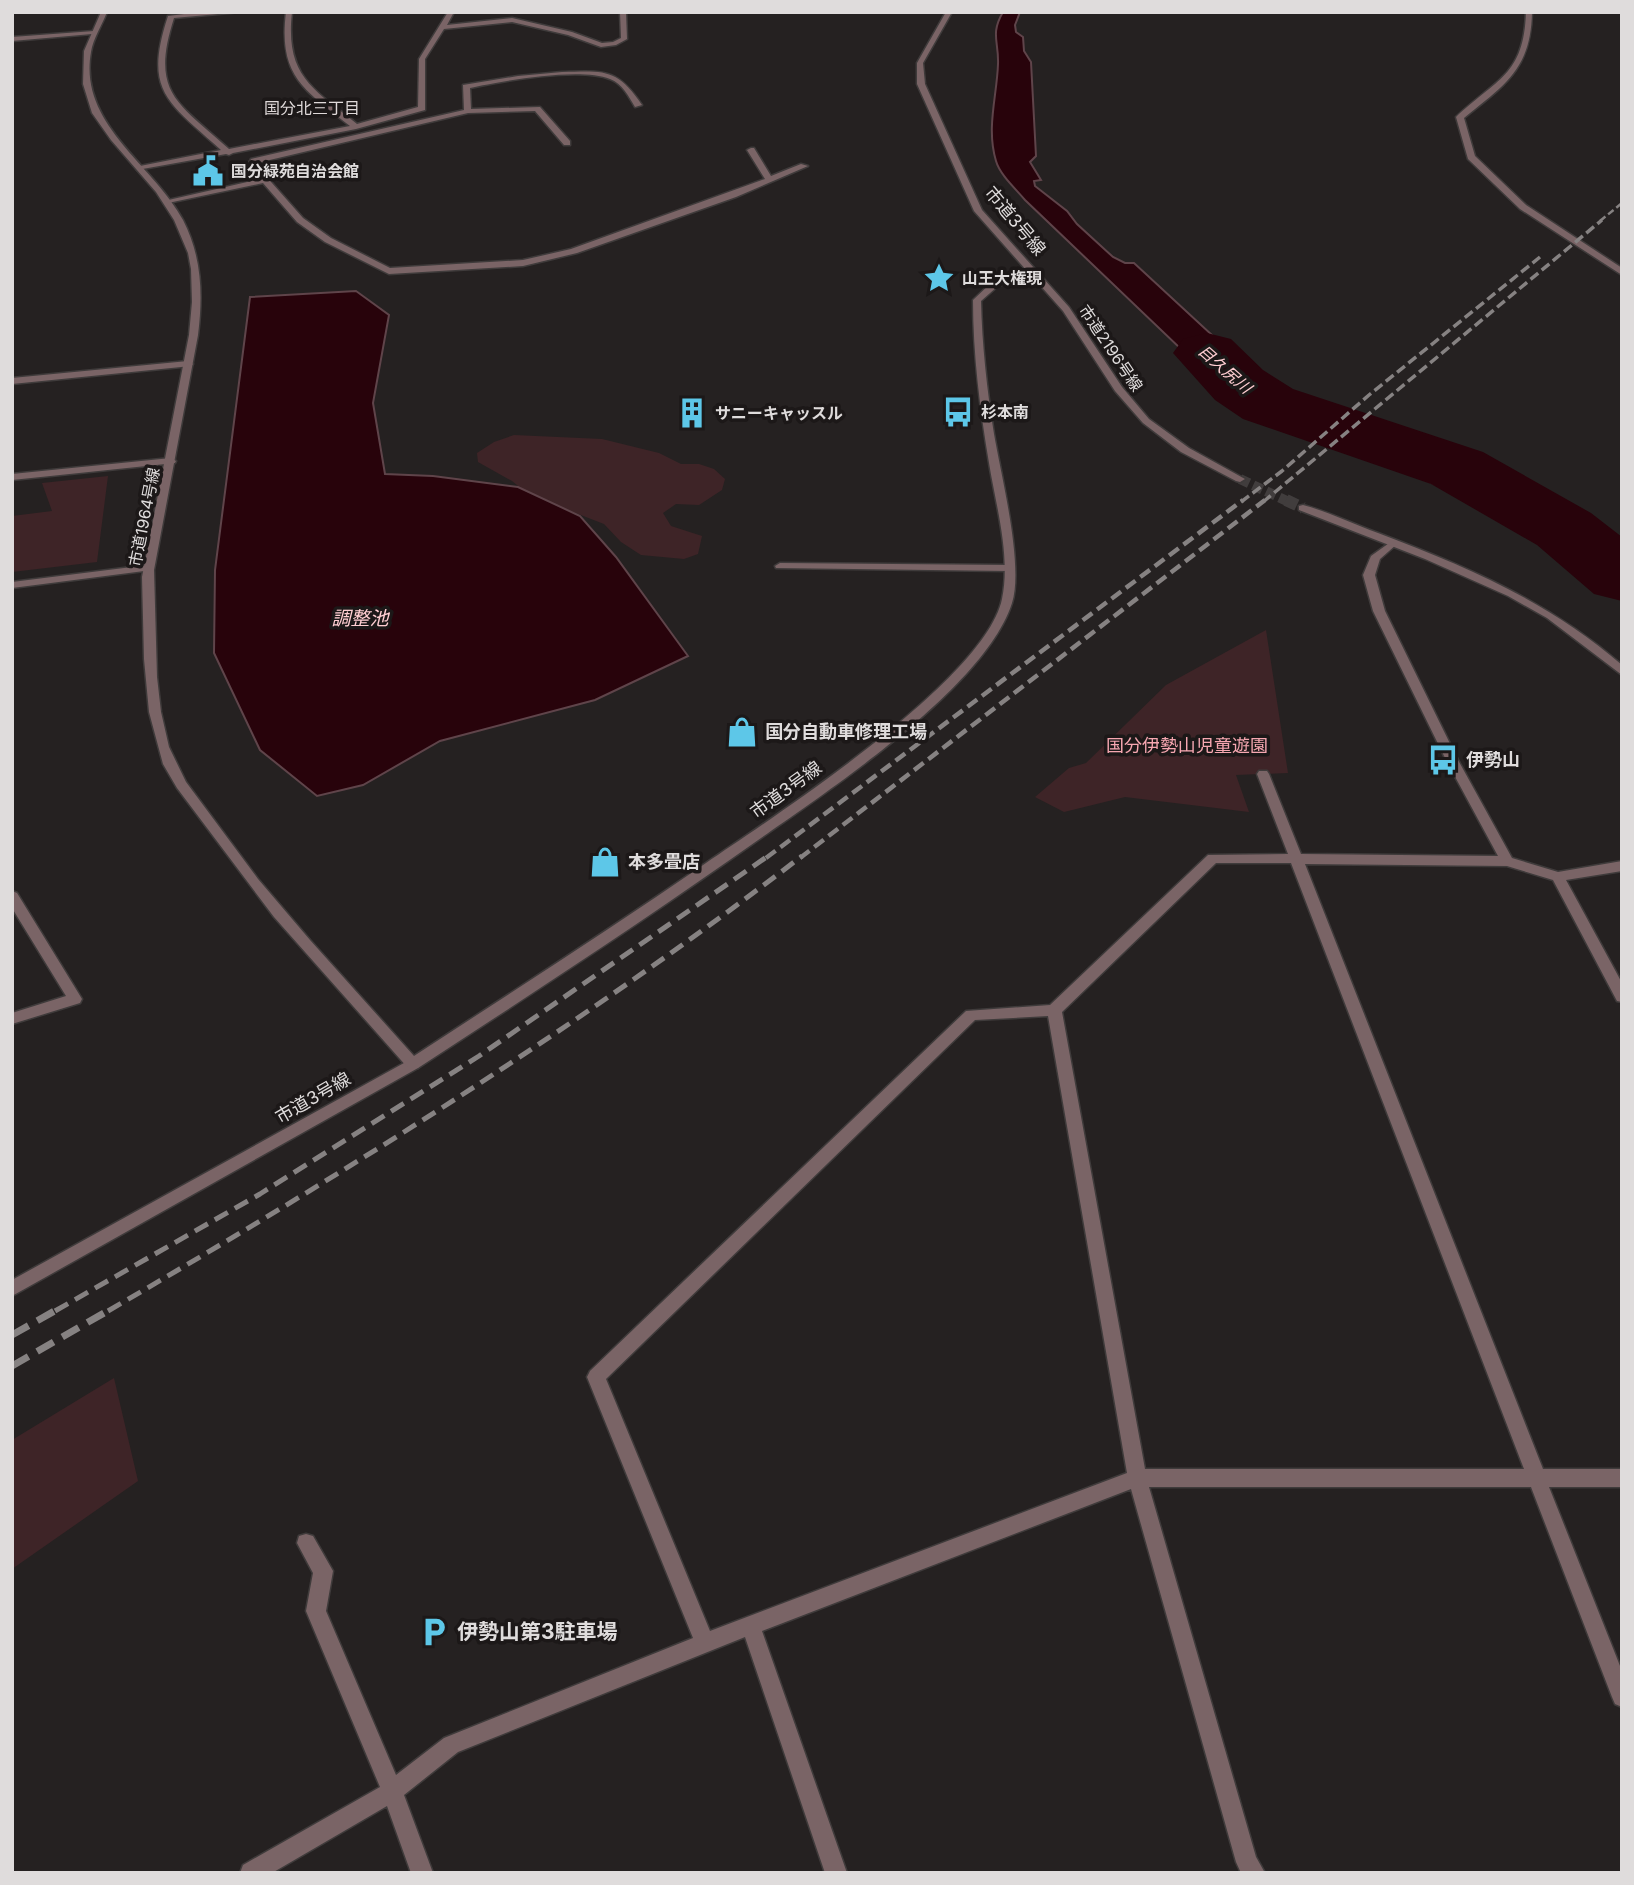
<svg xmlns="http://www.w3.org/2000/svg" width="1634" height="1885" viewBox="0 0 1634 1885" font-family="Inter,'Noto Sans JP',sans-serif">
<style>
.green{fill:#3e2427}
.water{fill:#28030b;stroke:#5f444a;stroke-width:2}
.lines{fill:none;stroke-linecap:round;stroke-linejoin:round}
.river{fill:#28030b;fill-rule:evenodd}
.tertiary-tunnel-far1{stroke:#413d3d;stroke-width:10;stroke-dasharray:10 4.5;stroke-linecap:butt}
.tertiary-tunnel{stroke:#413d3d;stroke-width:12;stroke-dasharray:12 6;stroke-linecap:butt}
.minor-casing{stroke:#3f3b3b;stroke-width:3}
.tertiary-casing{stroke:#3f3b3b;stroke-width:3}
.minor{fill:#7a6466;fill-rule:evenodd}
.tertiary{fill:#7a6466;fill-rule:evenodd}
.rail-far4{stroke:#868282;stroke-width:2.5;stroke-dasharray:7 3.5;stroke-linecap:butt}
.rail-far3{stroke:#868282;stroke-width:3.5;stroke-dasharray:10 4.5;stroke-linecap:butt}
.rail-far2{stroke:#868282;stroke-width:4.5;stroke-dasharray:12 6;stroke-linecap:butt}
.rail-far1{stroke:#868282;stroke-width:5;stroke-dasharray:15 8;stroke-linecap:butt}
.rail{stroke:#868282;stroke-width:7;stroke-dasharray:19 10;stroke-linecap:butt}
.labels{text-anchor:middle;stroke-width:7;stroke-linejoin:round;paint-order:stroke}
.far-neighbourhood-label{font-size:16px;fill:#dfd9d9;stroke:#1c1818}
.far-poi-label{font-size:16px;font-weight:bold;fill:#dfdcdc;stroke:#1c1818;text-anchor:start}
.far-street-label{font-size:16px;fill:#dfdcdc;stroke:#1c1818}
.far-water-label{font-size:16px;font-style:italic;fill:#ffced2;stroke:#1c1818}
.street-label{font-size:18px;fill:#dfdcdc;stroke:#1c1818}
.poi-label{font-size:18px;font-weight:bold;fill:#dfdcdc;stroke:#1c1818;text-anchor:start}
.park-label{font-size:18px;fill:#f6a7b1;stroke:#1c1818}
.water-label{font-size:19px;font-style:italic;fill:#ffced2;stroke:#1c1818}
.near-poi-label{font-size:21px;font-weight:bold;fill:#dfdcdc;stroke:#1c1818;text-anchor:start}
</style>
<rect width="100%" height="100%" fill="#252121"/>
<path class="green" d="M514,435l88,4 57,14 22,11h18l15,5 11,10 -3,11 -23,15 -23,-1 -13,9 8,13 31,10 -4,18 -14,5 -43,-4 -20,-13 -17,-18 -75,-29 -17,-14 -34,-19 -1,-9 17,-11z
M108,476l-11,86 -85,10v-56l40,-5 -10,-28z
M1266,630l22,143 -52,2 13,37 -124,-15 -61,15 -29,-15 34,-29 17,-5 80,-78z
M114,1378l24,103 -126,88v-129z"/>
<path class="water" d="M1003,12h17l-5,13 1,7 7,5 1,14 7,11 5,94 -6,6 11,18 -7,1 1,5 32,25 10,13 36,33 12,6h9l118,109 -7,4c17,30 62,27 90,39l-23,18 -58,-23 -26,-16 -203,-194c-9,-11 -25,-25 -29,-39 -10,-33 1,-65 2,-97 1,-22 -8,-30 5,-52z
M356,291l33,24 -16,88 12,71 48,2 85,11 62,29 36,41 72,99 -93,44 -155,41 -77,44 -46,11 -57,-46 -46,-97 1,-83 35,-273z
M1390,432c82,34 165,68 232,128v32l-19,-18 -60,-30 -39,-25 -92,-46 -46,-16z"/>
<g class="lines">
<path class="river" d="M1207,333l24,6 32,31 30,19 190,63 108,61 31,24v64l-28,-7 -57,-49 -106,-61 -188,-65 -28,-19 -42,-47 10,-14z"/>
<path class="tertiary-tunnel-far1" d="M1240,479l49,23"/>
<path class="tertiary-tunnel" d="M1286,500l17,8"/>
<g class="minor-casing">
<path id="minor" d="M200,12h40l-66,6c-24,75 3,84 55,131l121,-23c-46,-36 -72,-50 -64,-114h6c-7,64 20,76 65,112l61,-17 1,-48 29,-47h6l-7,13 65,-7 60,14 30,11 11,-1 8,-4 -1,-26h6l1,27 -11,6 -15,2 -33,-12 -56,-13 -68,7 -19,30v51l-69,19 -123,24 -4,2 -3,-1 -89,16v-4h3l81,-16c-53,-48 -78,-58 -53,-134z
M1526,12h6c-1,57 -27,73 -68,106l11,38 51,49 96,63v7l-102,-66 -52,-50 -12,-42c40,-38 68,-41 70,-105z
M94,31l-2,3 -80,7v-4z
M562,72c43,-1 55,-4 80,33l-7,2c-6,-10 -13,-24 -25,-28 -31,-12 -108,2 -140,9l1,21 69,-2 30,34v4h-6l-29,-34 -67,2 -211,50 -1,2 47,53 28,20 59,30 133,-8 48,-11 194,-70 -18,-29 4,-2h3l17,28 30,-12 7,2 -72,31 -159,56 -54,13 -134,8 -64,-32 -28,-20 -34,-39 -95,20 -4,-2 96,-22 -12,-14 3,-6 213,-49 -1,-25 55,-9z
M188,361l5,3 -2,2 -179,18v-6z
M171,458l5,3 -1,2 -163,17v-6z
M1392,541l5,3 -17,15 -5,16 10,36 73,149 54,98 46,14 64,-11v10l-56,9 56,103v19l-5,-1 -64,-121 -46,-14 -202,-2 238,605h79v18h-73l73,184v36l-7,-3 -3,-7 -81,-210h-382l107,370 9,16h-24l-5,-11 -105,-373 -369,142 85,242h-22l-80,-236 -287,115 -54,43 29,78h-22l-24,-67 -115,67h-32l3,-8 137,-78 -74,-176 7,-38 -16,-30 2,-7 7,-2 7,2 20,35 -7,40 70,164 48,-37 249,-100 -106,-261 3,-6 376,-360 84,-6 158,-150 80,-1 -31,-80 2,-3h8l2,3 32,80 197,2 -52,-96 -73,-149 -10,-36 8,-19zM1216,863h75l233,606h-379l-83,-457zM1048,1016l79,457 -417,158 -104,-252 369,-359z
M780,563l228,2 6,3 -6,3 -232,-3 -1,-2z
M148,565l4,1v4l-140,18v-6z
M12,891l5,2 65,106 -2,4 -68,21v-11l54,-17 -54,-88z
M413,1058l5,2 2,4 -2,4 -406,228v-16z"/>
</g>
<g class="tertiary-casing">
<path id="tertiary" d="M101,12h6c-5,13 -14,27 -16,40 -13,72 62,112 92,168 19,37 20,75 15,115l-44,235 3,107 4,35 8,35 17,35 72,97 52,61 104,116c98,-64 196,-127 292,-193 70,-48 279,-183 296,-264 9,-43 -6,-93 -13,-136 -9,-54 -16,-108 -16,-163l19,-18 35,-11 -53,-60 -57,-127v-21l29,-51h6l-29,51 2,21 57,126 87,97 53,80 27,32 40,29 56,31 -5,3 -4,-1 -55,-29 -38,-29 -28,-32 -52,-80 -32,-36 -33,11 -17,15c1,44 6,89 13,133 7,41 30,132 18,169 -27,84 -180,185 -251,235 -113,80 -228,155 -343,230h-10l-134,-151 -97,-129 -14,-24 -14,-52 -5,-53 -2,-82 47,-242 3,-33 -1,-33 -3,-16 -14,-33 -18,-28 -45,-52 -19,-27 -9,-29 1,-33z
M1303,505c26,7 50,19 75,28 90,34 171,69 244,132v10l-75,-57 -39,-22 -83,-37 -126,-49v-4z"/>
</g>
<use href="#minor" class="minor"/>
<use href="#tertiary" class="tertiary"/>
<path class="rail-far4" d="M1600,221l22,-18"/>
<path class="rail-far3" d="M1241,502l41,-31 87,-76 171,-138
M1263,502l339,-282"/>
<path class="rail-far2" d="M766,858l477,-358
M800,858l465,-358"/>
<path class="rail-far1" d="M55,1311l205,-117 219,-138 289,-200
M108,1311c239,-139 474,-286 694,-455"/>
<path class="rail" d="M12,1335l46,-26
M12,1366l99,-57"/>
</g>
<defs>
<g id="civic-bare" transform="scale(2.415)"><path d="M-.6-6.5H3V-4.5H.6V-3L4-1V1h2V6H-6V1h2V-1L-.6-3ZM-1.2 2.5V6h2.4V2.5Z" fill="#5dc7e8" stroke="#1c1818" stroke-width="2.5" paint-order="stroke"/></g>
<g id="sight-bare" transform="scale(2.415)"><path d="M0-6L1.8-2.2L6-1.7L2.9 1.2L3.7 5.4L0 3.3L-3.7 5.4L-2.9 1.2L-6-1.7L-1.8-2.2Z" fill="#5dc7e8" stroke="#1c1818" stroke-width="2.5" paint-order="stroke"/></g>
<g id="bus-bare" transform="scale(2.415)"><path d="M-5-6H5V4H4V6H2V4H-2V6H-4V4H-5ZM-3.5-4V0h7V-4ZM-3.5 1.2v1.5H-2V1.2ZM2 1.2v1.5H3.5V1.2Z" fill="#5dc7e8" stroke="#1c1818" stroke-width="2.5" paint-order="stroke"/></g>
<g id="building-bare" transform="scale(2.415)"><path d="M-4-6H4V6H1V3H-1V6H-4ZM-2.5-4.3h1.7v1.8h-1.7ZM.8-4.3h1.7v1.8H.8ZM-2.5-1h1.7V.8h-1.7ZM.8-1h1.7V.8H.8Z" fill="#5dc7e8" stroke="#1c1818" stroke-width="2.5" paint-order="stroke"/></g>
<g id="shop-bare" transform="scale(2.415)"><path d="M-5-2.5h2.3a2.7 3.5 0 0 1 5.4 0H5L5.5 6h-11ZM-1.5-2.5h3a1.5 2.3 0 0 0-3 0Z" fill="#5dc7e8" stroke="#1c1818" stroke-width="2.5" paint-order="stroke"/></g>
<g id="parking-bare" transform="scale(2.415)"><path d="M-3.5-5.5H1a3.5 3.5 0 0 1 0 7H-1V5.5H-3.5ZM-1-3.4V-.6H.8a1.4 1.4 0 0 0 0-2.8Z" fill="#5dc7e8" stroke="#1c1818" stroke-width="2.5" paint-order="stroke"/></g>
</defs>
<g fill-rule="evenodd">
<use href="#civic-bare" x="208" y="171"/>
<use href="#sight-bare" x="939" y="278"/>
<use href="#bus-bare" x="958" y="412"/>
<use href="#building-bare" x="692" y="413"/>
<use href="#shop-bare" x="742" y="732"/>
<use href="#bus-bare" x="1443" y="760"/>
<use href="#shop-bare" x="605" y="862"/>
<use href="#parking-bare" x="434" y="1632"/>
</g>
<g class="labels">
<g class="far-neighbourhood-label">
<text x="312" y="114">国分北三丁目</text>
</g>
<g class="far-poi-label">
<text x="231" y="177">国分緑苑自治会館</text>
<text x="962" y="284">山王大権現</text>
<text x="981" y="418">杉本南</text>
<text x="715" y="419">サニーキャッスル</text>
</g>
<g class="far-street-label">
<text transform="translate(1111 348) rotate(56)" y="6">市道2196号線</text>
<text transform="translate(144 517) rotate(-79)" y="6">市道1964号線</text>
</g>
<g class="far-water-label">
<text transform="translate(1225 369) rotate(41)" y="6">目久尻川</text>
</g>
<g class="street-label">
<text transform="translate(1015 221) rotate(50)" y="6">市道3号線</text>
<text transform="translate(786 790) rotate(-36)" y="6">市道3号線</text>
<text transform="translate(313 1098) rotate(-30)" y="6">市道3号線</text>
</g>
<g class="poi-label">
<text x="765" y="738">国分自動車修理工場</text>
<text x="1466" y="766">伊勢山</text>
<text x="628" y="868">本多畳店</text>
</g>
<g class="park-label">
<text x="1187" y="752">国分伊勢山児童遊園</text>
</g>
<g class="water-label">
<text x="360" y="625">調整池</text>
</g>
<g class="near-poi-label">
<text x="457" y="1639">伊勢山第3駐車場</text>
</g>
</g>
<rect width="1634" height="1885" fill="none" stroke="#dfdcdc" stroke-width="28"/>
</svg>
